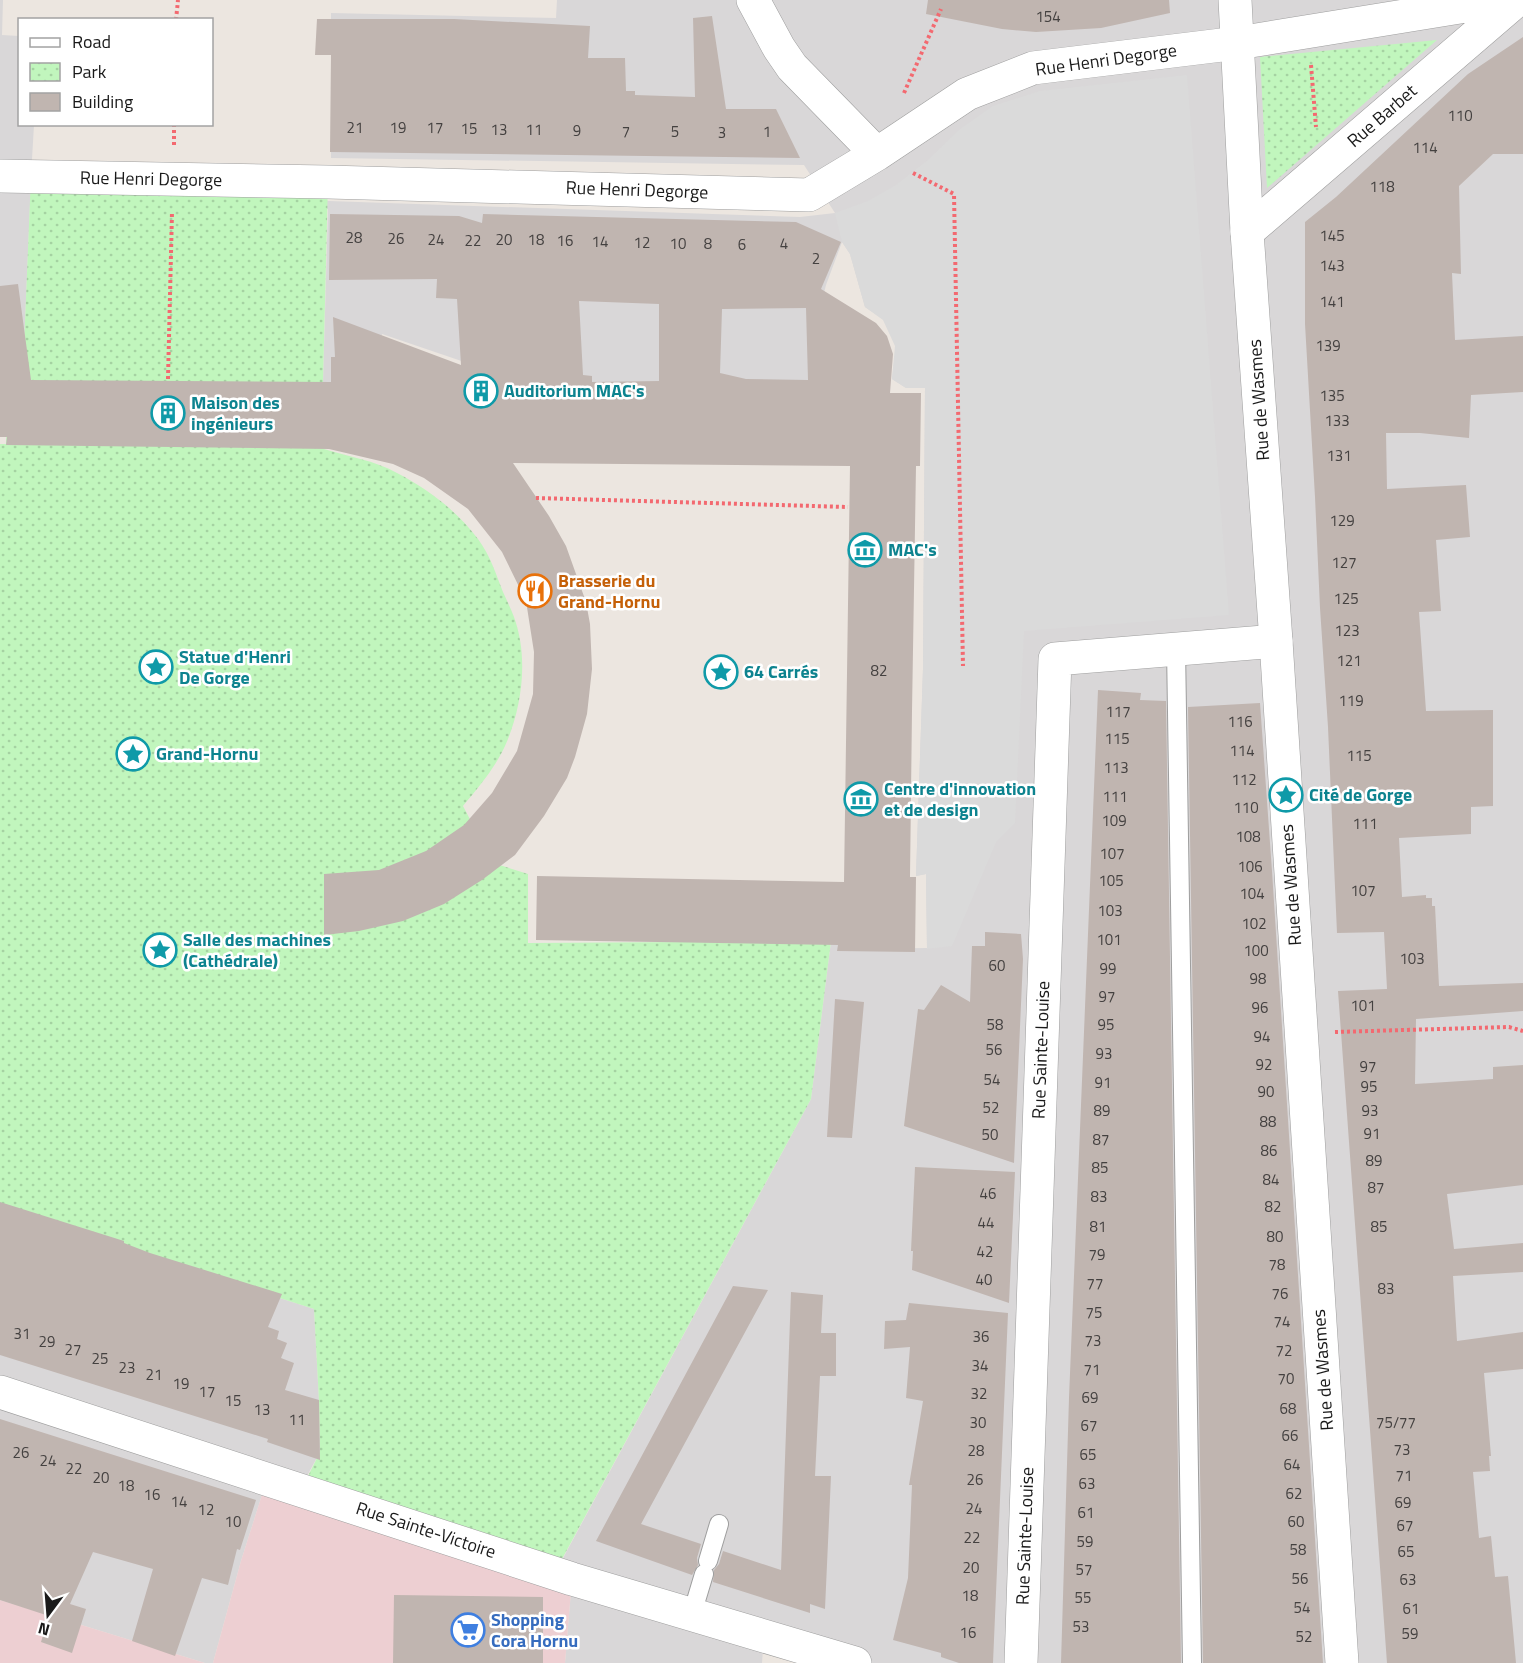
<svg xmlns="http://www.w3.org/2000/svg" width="1523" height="1663" viewBox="0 0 1523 1663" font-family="'Titillium Web',sans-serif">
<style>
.residential{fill:#d9d7d8}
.commercial{fill:#edcfd2}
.park{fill:url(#park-dots)}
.parking{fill:#dadada}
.building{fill:#c0b5b0;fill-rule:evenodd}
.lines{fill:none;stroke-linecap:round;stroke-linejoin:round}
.service-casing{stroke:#9e9e9e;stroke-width:20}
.minor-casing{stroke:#9e9e9e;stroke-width:34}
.tertiary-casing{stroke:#9e9e9e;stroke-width:34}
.path{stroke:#f36970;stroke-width:4;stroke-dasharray:3 3;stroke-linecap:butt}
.service{stroke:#fff;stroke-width:18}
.minor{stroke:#fff;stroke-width:33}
.tertiary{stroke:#fff;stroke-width:33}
.labels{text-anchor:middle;stroke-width:5;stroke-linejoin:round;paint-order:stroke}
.number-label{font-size:15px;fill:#444140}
.street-label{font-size:18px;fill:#1a1a1a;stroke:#fff}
.culture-label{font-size:18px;font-weight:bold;fill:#0d838f;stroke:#fff;text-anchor:start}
.food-label{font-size:18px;font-weight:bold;fill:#c56008;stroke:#fff;text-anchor:start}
.shop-label{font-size:18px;font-weight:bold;fill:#366cbe;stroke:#fff;text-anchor:start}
</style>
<defs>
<pattern id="park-dots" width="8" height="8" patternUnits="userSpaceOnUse" patternTransform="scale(1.5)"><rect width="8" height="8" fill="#c1f6bd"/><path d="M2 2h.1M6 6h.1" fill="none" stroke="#a5d2a2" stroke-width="1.8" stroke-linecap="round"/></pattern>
</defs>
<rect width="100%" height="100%" fill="#ece6e0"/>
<path class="residential" d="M0,0h3l-1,35 17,1 1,88 14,1 -3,51 142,3 156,22 471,16 35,-4 -31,-48 -473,-7v-145l225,5 1,-18h966v1663h-668l-91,-28 -2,28h-197l7,-84 -305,-100 -26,82 -28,102h-8l-205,-63v-392l314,101 5,92 1,51 -19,35 255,84 255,-472 20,-158h14l1,8 81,-1 -1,-74 -10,2 7,-207 2,-281h-19l-14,-9 4,-33 -5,-14 -8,-13 -18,-12 -15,-53 -8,-12 -16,43 -5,20 1,96 -266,-8 -174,-59v35l-21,16 -38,-3 5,-173 -298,-5 -7,167 -23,9z"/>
<path class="commercial" d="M267,1479l305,100 -7,84h-352l28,-102z
M0,1600l205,63h-205z"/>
<path class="park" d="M1437,40l-170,148 -7,-131z
M31,176l297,6 -5,200 1,67c25,8 50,11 73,24 31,16 60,38 81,66 12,16 18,35 25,53 4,9 8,17 11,25 15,41 8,91 -9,129 -10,22 -27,42 -42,60l30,57 35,11v69l303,-2 -20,158 -256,473 -249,-92 14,-28 -1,-51 -5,-92 -314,-101v-764h6l2,-67 15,-6z"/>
<path class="parking" d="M1187,75l42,540 -205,16 -9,192 -19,19 -44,104 -25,3 -1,-75 -10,2 7,-207 2,-281h-19l-14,-9 3,-33 -12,-26 -18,-13 -15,-53 -8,-12 -7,-29 33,-12 28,-16 32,-25 31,-30 34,-24 47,-15z"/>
<path class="building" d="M928,0h241l1,13 -69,15 -65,4 -34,-3 -76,-15z
M712,16l14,93h50l24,49 -470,-6 1,-97h-16l2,-36h137l136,7 -2,32h37l1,33h9v4l60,2 -2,-79z
M1523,37v117h-30l-34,32 2,88 -9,-1 3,67 68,-4v56l-52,3 -2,43 -49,-5h-34l1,56 79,-4 4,52 -34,3 5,71 -22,1 7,99 67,-1v96l-22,1v27l-72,4 3,59 24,-2v3h6v8h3l4,80 84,-3v28l-107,8 -1,65 78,-5v-12l30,-2v120l-76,9 7,55 69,-6v29l-70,4 4,65 66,-9v37l-39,4 7,83h-2l1,15 -17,1 6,66 12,-2 4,41 13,-1 8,87h-129l-49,-672 49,-2 -3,-57 -47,1 -9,-206 -8,-119 -5,-111 -10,-173v-102l31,-25 132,-123z
M330,214l129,2 23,7 1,-9 313,8 45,20 -20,47 55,34 11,13 6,18 -3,39h31l-1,73h-4l-4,245 -2,166h6l-1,75 -78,-1 1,-6 -302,-5 1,-64 307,6 6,-416 -337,-3 36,53 17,30 20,56 4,22 2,45 -5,45 -12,43 -8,21 -23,38 -29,39 -33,25 -38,24 -41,17 -44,10 -35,4v-61l55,-4 47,-19 38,-26 28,-32 25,-42 16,-57 1,-42 -8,-51 -24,-49 -34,-43 -44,-31 -31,-14 -64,-15 -323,-4 1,-8h-7v-151l18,-2 13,96 300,2v-25h4l-2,-40 128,48 -4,-66 -21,-1 1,-19 -108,1zM579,301l80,3v77l-67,1v-6l-9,-1zM806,308l2,72 -62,-1 -26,-6 2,-64z
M1098,690l43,3 -1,7 26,1 15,962h-120l8,-265z
M1260,703l12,168 51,792h-120l-15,-956z
M985,932l36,2 2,25 -9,204 -110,-37 14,-117 6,1 17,-25 29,17 2,-56h13z
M835,999l29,3 -12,136 -25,-1z
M915,1167l100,5 -6,131 -97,-33 1,-19h-2z
M0,1202l124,39v2l26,10 132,41 -14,33 11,4 -2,8 10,4 -6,15 13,5 -9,27 34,10 1,60 -53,-18 1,-3 -268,-84z
M733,1286l35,4 -127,234 60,20 -4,14 1,7 -6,10 -96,-34z
M791,1292l32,3 -2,38h15v43h-16l-5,100h16l-6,133 -15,-5v9l-97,-31 1,-12 5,-6 4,-13 58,19z
M909,1303l99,10 -15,350h-34l-18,-6v-4l-48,-13 15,-62 4,-93h-3l14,-84 -17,-3 4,-51 -26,2 1,-28 21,-1z
M0,1419l256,81 -16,50 -3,-1 -9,36 -26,-7 -27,78 -43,-15 21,-72 -60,-17 -23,52 16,5 -14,44 -31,-11 8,-26 -49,-16z
M394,1595l149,2v66h-150z"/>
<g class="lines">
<g class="service-casing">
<path id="service" d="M1176,648l16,1015
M708,1561l11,-37
M692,1614l12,-40"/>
</g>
<g class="minor-casing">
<path id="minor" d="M753,0l26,48 13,19 85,87
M0,176l328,6 481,13 68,-41 90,-60 66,-26 205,-25 265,-43
M1247,232l270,-232
M0,1392l572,187 283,84
M1021,1663l34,-1004 221,-18"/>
</g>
<g class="tertiary-casing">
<path id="tertiary" d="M1235,0l12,232 29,409 66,1022"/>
</g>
<path class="path" d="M176,20l2,-20
M1311,65l5,62
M904,93l37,-84
M174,145v-21
M913,173l41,21 9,472
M168,379l4,-167
M536,498l312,9
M1335,1032l174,-5 14,4"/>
<use href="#service" class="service"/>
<use href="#minor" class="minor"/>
<use href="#tertiary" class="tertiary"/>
</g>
<defs>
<g id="building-ring" transform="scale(1.725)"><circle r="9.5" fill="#fff" stroke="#0f9aa8" stroke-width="1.5"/><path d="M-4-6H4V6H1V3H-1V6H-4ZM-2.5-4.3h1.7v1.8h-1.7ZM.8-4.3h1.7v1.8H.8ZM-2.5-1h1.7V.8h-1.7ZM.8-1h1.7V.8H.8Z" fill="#0f9aa8"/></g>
<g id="museum-ring" transform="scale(1.725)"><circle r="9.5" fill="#fff" stroke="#0f9aa8" stroke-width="1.5"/><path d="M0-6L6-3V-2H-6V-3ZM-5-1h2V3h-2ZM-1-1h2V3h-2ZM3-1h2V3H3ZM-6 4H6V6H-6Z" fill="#0f9aa8"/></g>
<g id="restaurant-ring" transform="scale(1.725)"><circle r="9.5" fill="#fff" stroke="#e8710a" stroke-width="1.5"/><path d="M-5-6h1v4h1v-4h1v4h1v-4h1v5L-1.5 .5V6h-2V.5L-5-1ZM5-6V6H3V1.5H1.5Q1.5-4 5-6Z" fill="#e8710a"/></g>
<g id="sight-ring" transform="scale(1.725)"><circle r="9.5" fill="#fff" stroke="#0f9aa8" stroke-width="1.5"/><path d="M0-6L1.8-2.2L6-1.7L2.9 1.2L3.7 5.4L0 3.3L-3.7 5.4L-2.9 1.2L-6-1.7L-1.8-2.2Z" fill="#0f9aa8"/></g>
<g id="supermarket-ring" transform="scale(1.725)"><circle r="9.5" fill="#fff" stroke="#3f7fe0" stroke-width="1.5"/><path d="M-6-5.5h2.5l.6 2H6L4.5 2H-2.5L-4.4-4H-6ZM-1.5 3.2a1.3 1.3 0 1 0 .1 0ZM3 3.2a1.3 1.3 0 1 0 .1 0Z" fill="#3f7fe0"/></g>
</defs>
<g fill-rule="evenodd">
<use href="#building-ring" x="481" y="391"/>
<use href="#building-ring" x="168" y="413"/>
<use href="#museum-ring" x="865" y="550"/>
<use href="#restaurant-ring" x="535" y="591"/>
<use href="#sight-ring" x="156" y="667"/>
<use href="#sight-ring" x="721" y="672"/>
<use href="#sight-ring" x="133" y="754"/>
<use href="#sight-ring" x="1286" y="795"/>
<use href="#museum-ring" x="861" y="799"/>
<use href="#sight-ring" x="160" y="950"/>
<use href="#supermarket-ring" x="468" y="1630"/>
</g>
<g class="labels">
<g class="number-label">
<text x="1048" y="22">154</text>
<text x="1460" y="121">110</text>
<text x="355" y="133">21</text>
<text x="398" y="133">19</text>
<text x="435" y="133">17</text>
<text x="469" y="134">15</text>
<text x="499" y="135">13</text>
<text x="534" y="135">11</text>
<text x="577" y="136">9</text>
<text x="626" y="137">7</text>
<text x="675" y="137">5</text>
<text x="767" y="137">1</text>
<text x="722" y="138">3</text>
<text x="1425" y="153">114</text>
<text x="1382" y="192">118</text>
<text x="1332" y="241">145</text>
<text x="354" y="243">28</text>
<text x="396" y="244">26</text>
<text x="436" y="245">24</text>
<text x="504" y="245">20</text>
<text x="536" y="245">18</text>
<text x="473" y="246">22</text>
<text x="565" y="246">16</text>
<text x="600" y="247">14</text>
<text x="642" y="248">12</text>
<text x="678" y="249">10</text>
<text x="708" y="249">8</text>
<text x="784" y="249">4</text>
<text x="742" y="250">6</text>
<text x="816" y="264">2</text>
<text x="1332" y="271">143</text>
<text x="1332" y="307">141</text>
<text x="1328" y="351">139</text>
<text x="1332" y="401">135</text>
<text x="1337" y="426">133</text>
<text x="1339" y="461">131</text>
<text x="1342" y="526">129</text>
<text x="1344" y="568">127</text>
<text x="1346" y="604">125</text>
<text x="1347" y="636">123</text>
<text x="1349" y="666">121</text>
<text x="879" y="676">82</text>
<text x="1351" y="706">119</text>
<text x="1118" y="717">117</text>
<text x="1240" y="727">116</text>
<text x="1117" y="744">115</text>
<text x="1242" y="756">114</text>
<text x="1359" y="761">115</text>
<text x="1116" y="773">113</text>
<text x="1244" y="785">112</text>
<text x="1115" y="802">111</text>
<text x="1246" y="813">110</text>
<text x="1114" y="826">109</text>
<text x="1365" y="829">111</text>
<text x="1248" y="842">108</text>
<text x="1112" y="859">107</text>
<text x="1250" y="872">106</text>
<text x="1111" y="886">105</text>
<text x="1363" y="896">107</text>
<text x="1252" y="899">104</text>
<text x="1110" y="916">103</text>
<text x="1254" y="929">102</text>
<text x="1109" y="945">101</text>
<text x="1256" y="956">100</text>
<text x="1412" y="964">103</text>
<text x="997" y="971">60</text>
<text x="1108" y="974">99</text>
<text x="1258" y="984">98</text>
<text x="1107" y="1002">97</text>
<text x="1363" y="1011">101</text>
<text x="1260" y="1013">96</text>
<text x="995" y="1030">58</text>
<text x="1106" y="1030">95</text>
<text x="1262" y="1042">94</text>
<text x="994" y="1055">56</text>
<text x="1104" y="1059">93</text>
<text x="1264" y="1070">92</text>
<text x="1368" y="1072">97</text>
<text x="992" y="1085">54</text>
<text x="1103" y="1088">91</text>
<text x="1369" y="1092">95</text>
<text x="1266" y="1097">90</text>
<text x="991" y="1113">52</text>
<text x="1102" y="1116">89</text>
<text x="1370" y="1116">93</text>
<text x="1268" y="1127">88</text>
<text x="1372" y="1139">91</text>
<text x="990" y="1140">50</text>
<text x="1101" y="1145">87</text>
<text x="1269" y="1156">86</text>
<text x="1374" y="1166">89</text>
<text x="1100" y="1173">85</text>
<text x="1271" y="1185">84</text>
<text x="1376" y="1193">87</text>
<text x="988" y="1199">46</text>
<text x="1099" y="1202">83</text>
<text x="1273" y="1212">82</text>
<text x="986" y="1228">44</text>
<text x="1098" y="1232">81</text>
<text x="1379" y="1232">85</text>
<text x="1275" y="1242">80</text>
<text x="985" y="1257">42</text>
<text x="1097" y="1260">79</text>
<text x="1277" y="1270">78</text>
<text x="984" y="1285">40</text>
<text x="1095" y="1289">77</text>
<text x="1386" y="1294">83</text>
<text x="1280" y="1299">76</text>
<text x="1094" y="1318">75</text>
<text x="1282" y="1327">74</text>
<text x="22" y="1339">31</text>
<text x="981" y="1342">36</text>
<text x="1093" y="1346">73</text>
<text x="47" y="1347">29</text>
<text x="73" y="1355">27</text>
<text x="1284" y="1356">72</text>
<text x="100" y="1364">25</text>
<text x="980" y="1371">34</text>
<text x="127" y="1373">23</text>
<text x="1092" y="1375">71</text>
<text x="154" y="1380">21</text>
<text x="1286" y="1384">70</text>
<text x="181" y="1389">19</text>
<text x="207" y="1397">17</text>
<text x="979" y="1399">32</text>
<text x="1090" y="1403">69</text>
<text x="233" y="1406">15</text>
<text x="1288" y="1414">68</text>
<text x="262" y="1415">13</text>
<text x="297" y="1425">11</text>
<text x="978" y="1428">30</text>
<text x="1396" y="1428">75/77</text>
<text x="1089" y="1431">67</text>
<text x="1290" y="1441">66</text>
<text x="1402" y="1455">73</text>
<text x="976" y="1456">28</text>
<text x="21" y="1458">26</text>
<text x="1088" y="1460">65</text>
<text x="48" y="1466">24</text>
<text x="1292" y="1470">64</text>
<text x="74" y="1474">22</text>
<text x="1404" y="1481">71</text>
<text x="101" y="1483">20</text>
<text x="975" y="1485">26</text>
<text x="1087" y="1489">63</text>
<text x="126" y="1491">18</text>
<text x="1294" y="1499">62</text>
<text x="152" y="1500">16</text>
<text x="179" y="1507">14</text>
<text x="1403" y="1508">69</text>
<text x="974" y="1514">24</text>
<text x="206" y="1515">12</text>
<text x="1086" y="1518">61</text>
<text x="233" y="1527">10</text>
<text x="1296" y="1527">60</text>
<text x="1405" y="1531">67</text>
<text x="972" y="1543">22</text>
<text x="1085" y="1547">59</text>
<text x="1298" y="1555">58</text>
<text x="1406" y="1557">65</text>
<text x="971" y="1573">20</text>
<text x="1084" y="1575">57</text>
<text x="1300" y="1584">56</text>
<text x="1408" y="1585">63</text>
<text x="970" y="1601">18</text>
<text x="1083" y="1603">55</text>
<text x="1302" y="1613">54</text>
<text x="1411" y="1614">61</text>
<text x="1081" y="1632">53</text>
<text x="968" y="1638">16</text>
<text x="1410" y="1639">59</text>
<text x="1304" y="1642">52</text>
</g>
<g class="street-label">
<text transform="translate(1106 60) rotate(-8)" y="6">Rue Henri Degorge</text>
<text transform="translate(1382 116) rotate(-41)" y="6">Rue Barbet</text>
<text transform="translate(151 179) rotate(1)" y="6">Rue Henri Degorge</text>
<text transform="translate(637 190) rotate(2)" y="6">Rue Henri Degorge</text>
<text transform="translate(1259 400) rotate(-94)" y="6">Rue de Wasmes</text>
<text transform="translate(1291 885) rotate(-94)" y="6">Rue de Wasmes</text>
<text transform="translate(1041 1050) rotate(-88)" y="6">Rue Sainte-Louise</text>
<text transform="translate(1323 1370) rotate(-94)" y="6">Rue de Wasmes</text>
<text transform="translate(426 1530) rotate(18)" y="6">Rue Sainte-Victoire</text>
<text transform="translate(1025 1536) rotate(-88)" y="6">Rue Sainte-Louise</text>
</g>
<g class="culture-label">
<text x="504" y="397">Auditorium MAC's</text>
<text x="191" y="409">Maison des<tspan x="191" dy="21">ingénieurs</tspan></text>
<text x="888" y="556">MAC's</text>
<text x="179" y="663">Statue d'Henri<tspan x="179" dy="21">De Gorge</tspan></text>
<text x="744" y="678">64 Carrés</text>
<text x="156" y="760">Grand-Hornu</text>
<text x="884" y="795">Centre d'innovation<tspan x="884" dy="21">et de design</tspan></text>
<text x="1309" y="801">Cité de Gorge</text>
<text x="183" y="946">Salle des machines<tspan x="183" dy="21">(Cathédrale)</tspan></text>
</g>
<g class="food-label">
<text x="558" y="587">Brasserie du<tspan x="558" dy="21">Grand-Hornu</tspan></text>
</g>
<g class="shop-label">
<text x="491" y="1626">Shopping<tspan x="491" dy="21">Cora Hornu</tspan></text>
</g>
</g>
<rect x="18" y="18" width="195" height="108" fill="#ffffff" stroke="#a3a3a3" stroke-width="1.5"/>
<rect x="30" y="38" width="30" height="9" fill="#ffffff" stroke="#a3a3a3" stroke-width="1.5"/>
<text x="72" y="48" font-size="18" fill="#1a1a1a">Road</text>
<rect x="30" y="63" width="30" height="18" fill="url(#park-dots)" stroke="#a3a3a3" stroke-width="1.5"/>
<text x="72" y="78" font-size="18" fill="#1a1a1a">Park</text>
<rect x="30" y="93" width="30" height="18" fill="#c0b5b0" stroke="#a3a3a3" stroke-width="1.5"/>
<text x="72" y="108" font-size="18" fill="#1a1a1a">Building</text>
<g transform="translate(48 1615) rotate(196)" stroke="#ffffff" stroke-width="4.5" paint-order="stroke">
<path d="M0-4.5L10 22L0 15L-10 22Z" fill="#1a1a1a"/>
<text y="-9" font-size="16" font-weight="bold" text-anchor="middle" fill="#1a1a1a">N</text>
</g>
</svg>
